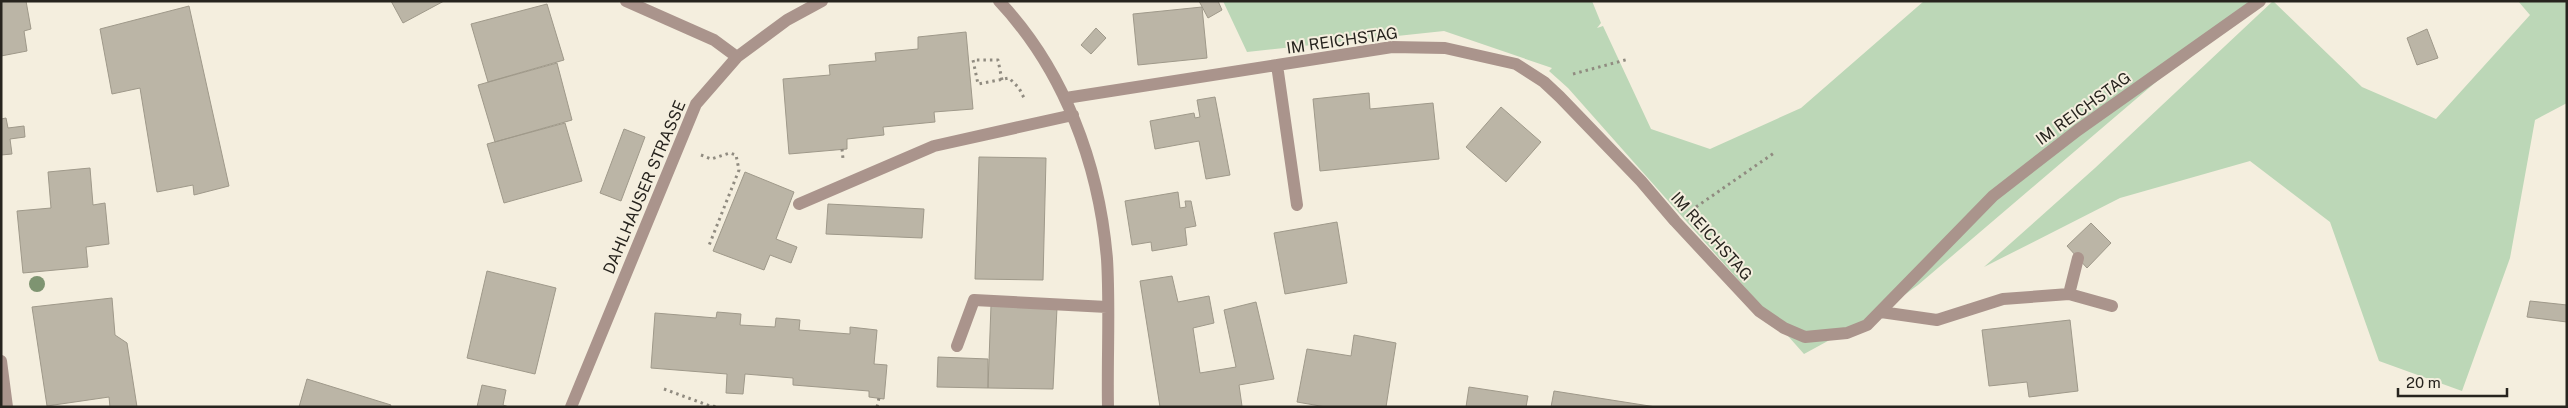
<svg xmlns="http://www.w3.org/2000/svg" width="2568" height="408" viewBox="0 0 2568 408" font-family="'Public Sans',sans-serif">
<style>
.green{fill:#bcd7b7}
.building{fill:#bbb5a6;stroke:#9f998a}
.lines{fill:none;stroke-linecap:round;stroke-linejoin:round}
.path{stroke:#908b80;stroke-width:3;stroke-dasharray:2.5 4;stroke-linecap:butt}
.minor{stroke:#aa948c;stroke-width:12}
.tree{fill:#7e9471}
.labels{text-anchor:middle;stroke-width:4;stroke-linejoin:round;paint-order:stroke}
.street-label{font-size:16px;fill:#27241e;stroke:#f4eede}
</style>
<rect width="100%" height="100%" fill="#f4eede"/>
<path class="green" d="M1223,1h369l9,22 -4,5 6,-2 48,103 59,20 91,-41 123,-107h327l-333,284 -37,27 -77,42 -236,-266 -19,-17 3,-3 -108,-37 -197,21z
M2273,1l89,86 74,32 94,-104 -12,-14h49v102l-32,17 -25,138 -48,133 -83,-30 -49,-139 -80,-61 -130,37 -136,69 111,-99z"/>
<path class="building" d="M1,1h25l5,28 -7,2 3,20 -26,5z
M391,1h53l-41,22z
M1199,1h19l4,9 -14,8z
M547,4l17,56 -76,22 -17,-58z
M189,6l40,180 -35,9 -1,-10 -36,7 -17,-104 -28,6 -12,-65z
M1202,7l5,51 -69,7 -5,-51z
M1096,28l10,10 -15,16 -10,-9z
M2427,29l11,29 -21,7 -10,-27z
M966,32l7,77 -39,3 1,10 -52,5 1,8 -37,4v10l-58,5 -6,-75 47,-4 -1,-10 47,-4 -1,-8 43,-4v-12z
M557,63l15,57 -77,22 -17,-57z
M1369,93l1,16 63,-6 6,56 -119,12 -7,-72z
M1215,97l15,78 -24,4 -7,-38 -44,8 -5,-28 44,-8 1,5 5,-1 -3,-17z
M1501,107l40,35 -35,40 -40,-35z
M6,118l2,10 16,-2 1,11 -15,2 2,15 -11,1v-36z
M565,123l17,58 -78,22 -17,-59z
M624,129l21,8 -24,64 -21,-8z
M979,157l67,1 -3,122 -68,-1z
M90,168l3,37 12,-2 4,41 -23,3 2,20 -65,6 -6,-62 34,-3 -3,-36z
M745,172l49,20 -18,47 21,8 -6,16 -21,-8 -6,15 -51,-19z
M1178,192l2,16 6,-1 -1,-6h6l5,25 -11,2 2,17 -35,6 -1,-9 -19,3 -7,-44z
M828,204l96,5 -2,29 -96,-4z
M1337,222l10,61 -62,11 -11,-61z
M2091,223l20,20 -24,25 -20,-22z
M487,271l69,17 -21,86 -68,-16z
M1172,276l6,26 31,-6 5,27 -21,5 7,45 36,-6 -12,-57 32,-8 18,77 -35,6 3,21 -82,1 -20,-126z
M112,298l3,37 12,8 10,64h-27l-1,-10 -62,9 -15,-99z
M2530,301l37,4v17l-40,-5z
M991,305l66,3 -4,81 -65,-1z
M717,312l24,2 -1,11 35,2 1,-9 24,2 -1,10 51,4v-7l27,3 -3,34 13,1 -3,34 -15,-2v-6l-76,-6v-7l-48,-4 -2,20 -17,-1 1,-19 -76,-6 4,-55 61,5z
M2070,320l8,71 -49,6 -2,-15 -38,4 -7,-56z
M1354,335l42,8 -10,64h-60l-29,-5 10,-53 44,7z
M938,357l50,2v29l-51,-1z
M307,379l84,26 -1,2h-91z
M482,385l24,5 -3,15 6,2h-32z
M1469,387l59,9 -2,11h-60z
M1554,391l102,16h-105z"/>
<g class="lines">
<path class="path" d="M1573,74l56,-15
M1002,80l-4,-20h-25l5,24 31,-6 10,10 6,12
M842,149l1,10
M701,155l10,4 19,-6 6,2 3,15 -31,78
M1696,207l78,-54
M664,389l46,17 9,1
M877,407l2,-9"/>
<path class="minor" d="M626,1l88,39 23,17
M999,1c65,69 100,163 108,258 3,49 0,99 1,148
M1277,65l20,140
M1066,98l326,-51 53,1 71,16 28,18 16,15 81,84 34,40 84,90 25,17 21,9 42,-4 20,-8 126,-129 85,-66 182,-129
M799,204l135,-58 139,-31
M2069,294l9,-36
M1881,312l56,8 66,-21 66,-5 43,12
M957,346l17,-46 133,7
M1,361l6,46
M571,407l125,-303 41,-47 50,-37 35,-19"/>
</g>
<circle class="tree" cx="37" cy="284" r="8"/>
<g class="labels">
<g class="street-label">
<text transform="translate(1342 40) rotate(-8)" y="6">IM REICHSTAG</text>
<text transform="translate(2083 108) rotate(-36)" y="6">IM REICHSTAG</text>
<text transform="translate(644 187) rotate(-67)" y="6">DAHLHAUSER STRASSE</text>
<text transform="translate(1712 236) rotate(48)" y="6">IM REICHSTAG</text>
</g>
</g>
<rect width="2568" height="408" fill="none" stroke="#27241e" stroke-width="5"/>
<path d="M2398 388v8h109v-8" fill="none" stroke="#27241e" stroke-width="2.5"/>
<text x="2406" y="388" font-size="15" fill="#27241e" stroke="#f4eede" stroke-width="4" paint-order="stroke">20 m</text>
</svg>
